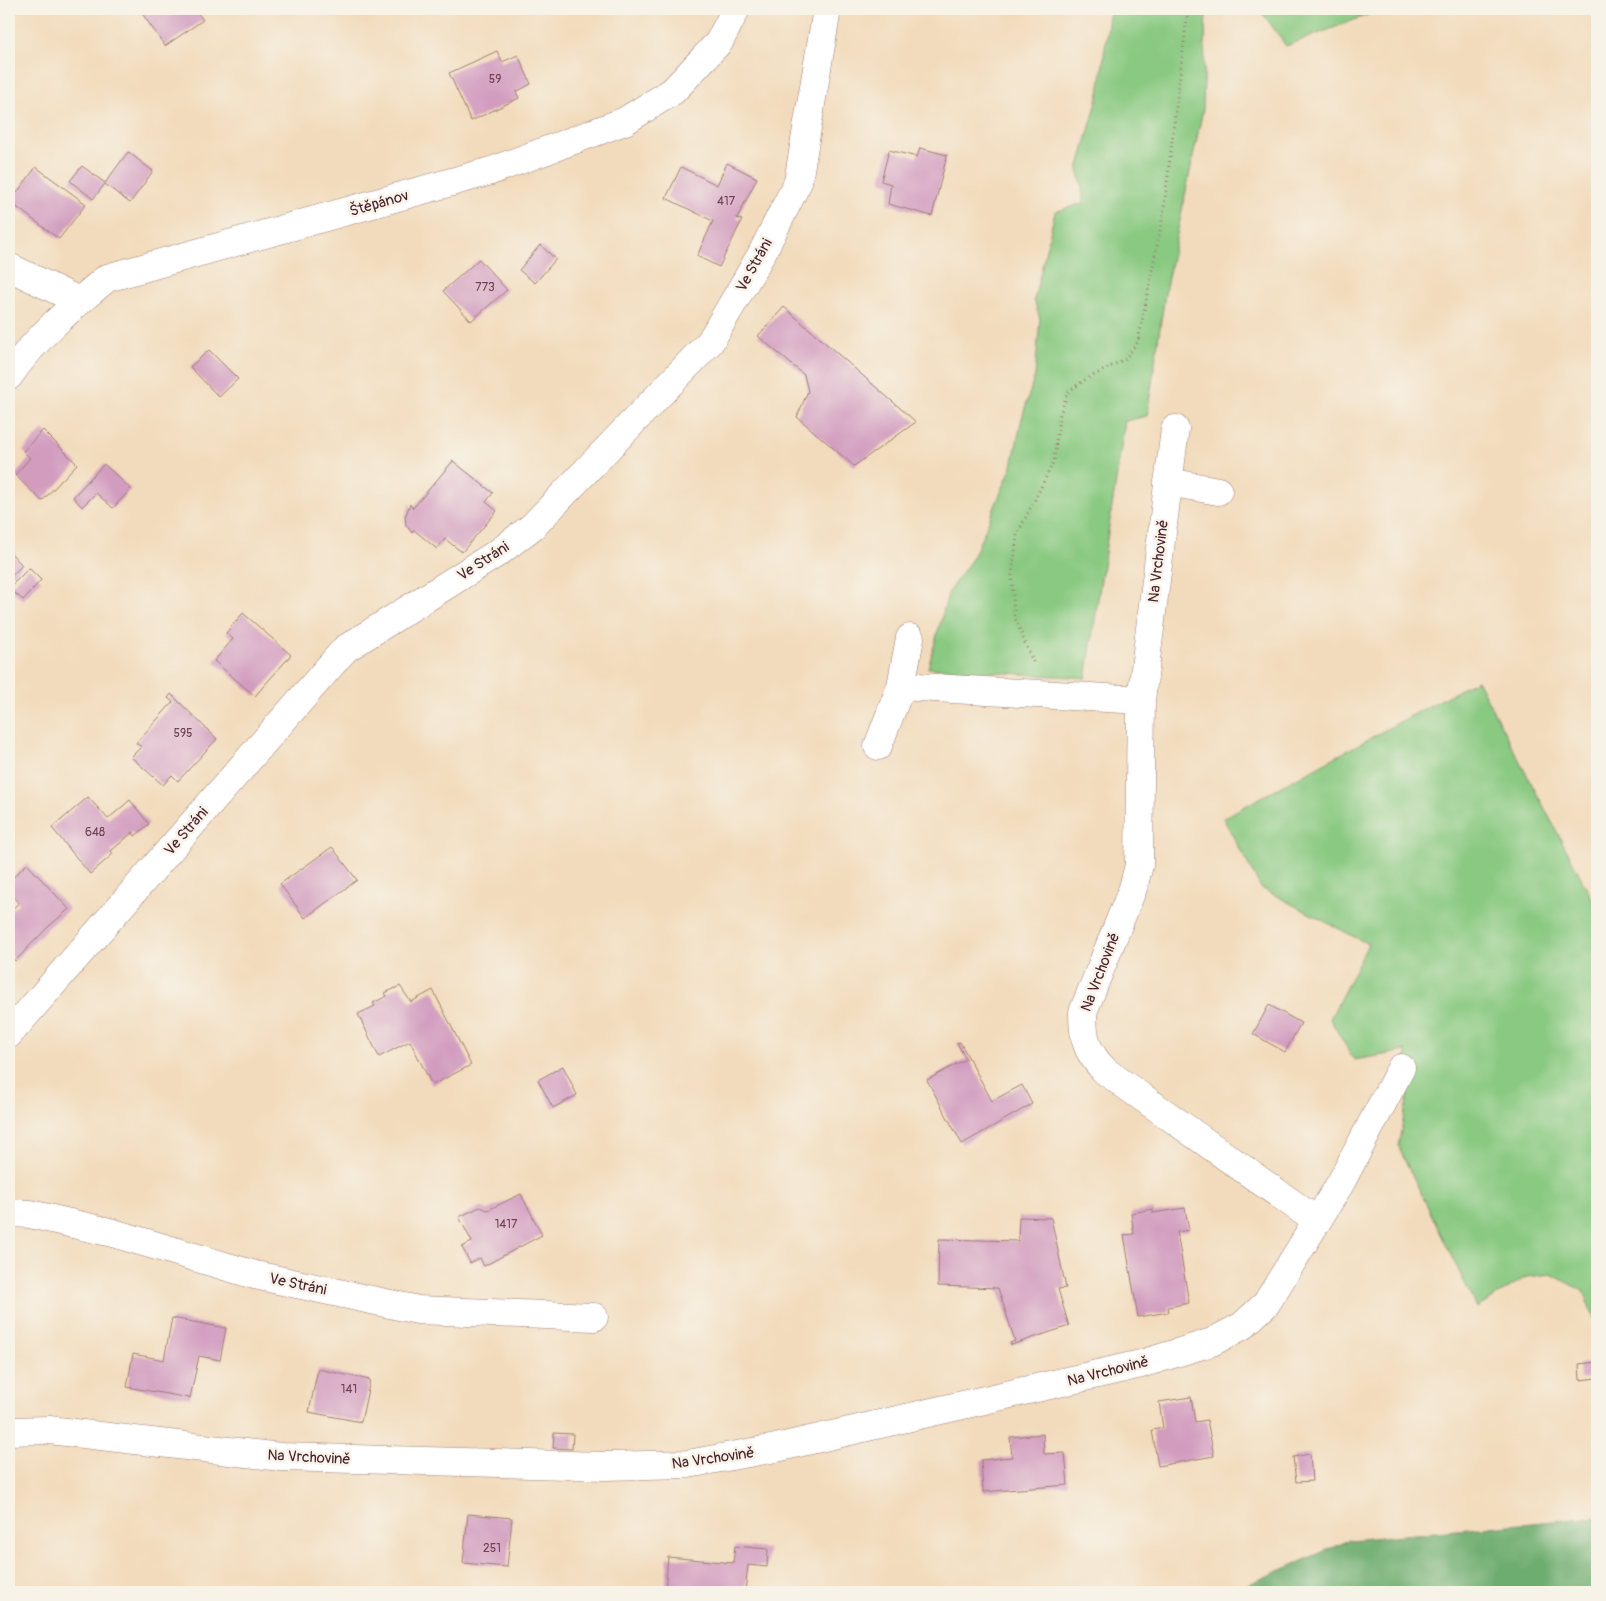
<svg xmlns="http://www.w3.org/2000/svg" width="1606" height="1601" viewBox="0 0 1606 1601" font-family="Pangolin,sans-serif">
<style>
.green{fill:#89c981;stroke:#6a7456}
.forest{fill:#6ead6f;stroke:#5c664d}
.building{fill:#d29cbf}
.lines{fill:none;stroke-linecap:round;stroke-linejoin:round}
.minor-casing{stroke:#9e7d74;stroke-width:29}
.path{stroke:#9e7d74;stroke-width:3;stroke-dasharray:1 4;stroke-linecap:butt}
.minor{stroke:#fff;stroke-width:28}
.labels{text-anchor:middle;stroke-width:5;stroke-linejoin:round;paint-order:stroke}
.number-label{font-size:12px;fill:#6c3e50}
.street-label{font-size:15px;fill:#4a1f2b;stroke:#f7f3e8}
</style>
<rect width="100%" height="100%" fill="#f7f3e8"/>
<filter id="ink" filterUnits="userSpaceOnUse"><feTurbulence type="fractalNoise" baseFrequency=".02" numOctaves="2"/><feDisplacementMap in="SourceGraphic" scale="10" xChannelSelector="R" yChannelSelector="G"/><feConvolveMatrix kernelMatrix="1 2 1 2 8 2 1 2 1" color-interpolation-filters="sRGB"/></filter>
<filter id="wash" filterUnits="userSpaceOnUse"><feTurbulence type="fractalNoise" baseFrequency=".0096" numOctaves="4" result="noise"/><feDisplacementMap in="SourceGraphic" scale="20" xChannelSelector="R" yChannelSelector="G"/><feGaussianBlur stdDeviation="1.12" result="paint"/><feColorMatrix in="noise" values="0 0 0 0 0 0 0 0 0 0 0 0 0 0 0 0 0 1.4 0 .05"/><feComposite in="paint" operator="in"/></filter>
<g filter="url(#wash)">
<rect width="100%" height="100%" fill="#f2dbbc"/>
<path class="green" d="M1110,9h96l-3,100 -37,178 -19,129 -22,5 -39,257 -158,-10 21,-77 25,-35 38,-90 10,-48 13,-43 5,-56 -6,-19 21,-88 28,-9 -1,-18 -4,-15 21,-76z
M1260,9h123l-97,37z
M1477,680l120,228 -1,415 -13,-32 -32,-17 -25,3 -49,31 -79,-162 10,-50 -2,-45 -52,9 -24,-41 38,-75 -107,-56 -38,-70z"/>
<path class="forest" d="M1597,1517v75h-366l119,-52z"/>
<g id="blocks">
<path class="building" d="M139,9h56l8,11 -38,26z
M497,51l5,11 16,-7 13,29 -15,8 3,6 -48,23 -22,-48z
M920,148l27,7 -15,61 -44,-12 3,-20 -10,-3 8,-31 28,7z
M128,152l25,19 -23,32 -25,-19 -12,15 -23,-18 12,-15 23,17z
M727,163l30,15 -20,40 5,2 -23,47 -22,-11 16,-35 -47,-23 15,-31 36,18z
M36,167l50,37 -27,35 -49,-37z
M540,245l16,14 -21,24 -16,-13z
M479,259l28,31 -36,31 -28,-30z
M784,307l132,115 -62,44 -57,-49 11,-26 -4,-16 -46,-39z
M209,350l29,29 -19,18 -29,-30z
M43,430l34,34 -35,37 -27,-26 15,-17 -7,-7z
M453,461l40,32 -7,9 11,9 -35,41 -17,-13 -8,10 -23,-19 -2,3 -6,-8 -1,-8 5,-13 3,4z
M104,464l27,25 -18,19 -17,-15 -14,14 -9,-10z
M9,551l13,14 -13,14z
M29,568l12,12 -18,20 -14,-12z
M243,613l48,42 -36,41 -41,-35 19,-22 -7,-6z
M171,694l46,45 -39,42 -6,-6 -9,10 -32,-28 10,-10 -5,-4 37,-41 -5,-4z
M88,797l20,22 22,-19 19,24 -14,12 -2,-4 -22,19 2,3 -23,20 -38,-46z
M332,847l25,33 -52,38 -25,-34z
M27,864l42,45 -21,18 -33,34 -6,-7v-42l10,-9 -10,-11v-11z
M400,986l11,16 22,-12 38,75 -39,20 -22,-44 -31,16 -21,-43 17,-8 -2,-3 14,-7 -2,-3z
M1269,1005l32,18 -16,29 -32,-18z
M960,1042l32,59 30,-16 10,19 -70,40 -35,-64 39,-21 -9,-16z
M563,1066l14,29 -24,13 -15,-28z
M521,1194l21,41 -58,31 -4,-8 -10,5 -8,-16 10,-5 -13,-25 21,-10 8,3z
M1185,1208l4,22 -12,2 12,71 -21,4 1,5 -31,5 -14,-82 10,-1 -3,-21 22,-4v4z
M1019,1217l32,1 15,70 -8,1 11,37 -58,19 -1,-2 5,-2 -17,-53 -60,-2 1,-47 79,2z
M172,1318l54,10 -6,32 -21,-4 -9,42 -63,-11 6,-33 31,6z
M1597,1362v16l-17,2 -1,-16z
M318,1369l52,11 -9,42 -52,-10z
M1191,1397l4,25 12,-2 7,36 -56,10 -6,-36 11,-2 -4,-26z
M554,1433l19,1 -1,15 -19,-1z
M1043,1434l1,20 21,-1 3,32 -85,7 -2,-32 31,-3 -2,-20z
M1310,1454l2,27 -16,1 -3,-25z
M468,1514l44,4 -5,49 -44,-4z
M735,1546l33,3 -1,18 -19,-2 -3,27h-80l3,-35 65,6z"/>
</g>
</g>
<g filter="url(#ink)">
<use href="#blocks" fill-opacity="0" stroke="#9e7d74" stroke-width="1"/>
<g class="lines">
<g class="minor-casing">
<path id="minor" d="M9,267l70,34
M9,376c26,-38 63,-69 98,-98l384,-107 134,-50 48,-30 46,-49 17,-33
M1175,429l-34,271 -2,165 -6,23 -50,124c0,27 3,39 22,59l212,150
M1168,482l50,9
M901,686l240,14
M878,746l23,-60 9,-48
M9,1034l336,-385 154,-97 34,-26 177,-184 51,-87 37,-73 29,-173
M9,1213l21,1 83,19 142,42 163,35 176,7
M9,1431l40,-1 232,27 324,9 83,-2 88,-16 365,-84 71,-22 30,-16 24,-22 74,-120 61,-116"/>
</g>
<path class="path" d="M1033,662l-19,-46 -2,-41 5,-40 37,-74 5,-44 9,-25 15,-11 42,-22 13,-17 25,-127 25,-206"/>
<use href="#minor" class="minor"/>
</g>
</g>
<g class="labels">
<g class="number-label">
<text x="495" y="83">59</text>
<text x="726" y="205">417</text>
<text x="485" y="291">773</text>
<text x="183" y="737">595</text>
<text x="95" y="836">648</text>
<text x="506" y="1228">1417</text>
<text x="349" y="1393">141</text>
<text x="492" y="1552">251</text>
</g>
<g class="street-label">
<text transform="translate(379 203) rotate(-16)" y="5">Štěpánov</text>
<text transform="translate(754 265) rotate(-61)" y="5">Ve Stráni</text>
<text transform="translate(483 561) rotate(-33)" y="5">Ve Stráni</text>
<text transform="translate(1158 561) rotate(-83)" y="5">Na Vrchovině</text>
<text transform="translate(186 831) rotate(-49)" y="5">Ve Stráni</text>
<text transform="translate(1100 972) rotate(-69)" y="5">Na Vrchovině</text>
<text transform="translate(298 1284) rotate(12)" y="5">Ve Stráni</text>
<text transform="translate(1108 1371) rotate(-14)" y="5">Na Vrchovině</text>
<text transform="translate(309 1457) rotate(3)" y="5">Na Vrchovině</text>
<text transform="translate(713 1458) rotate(-8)" y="5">Na Vrchovině</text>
</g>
</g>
<rect width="1606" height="1601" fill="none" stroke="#f7f3e8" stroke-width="30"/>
</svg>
